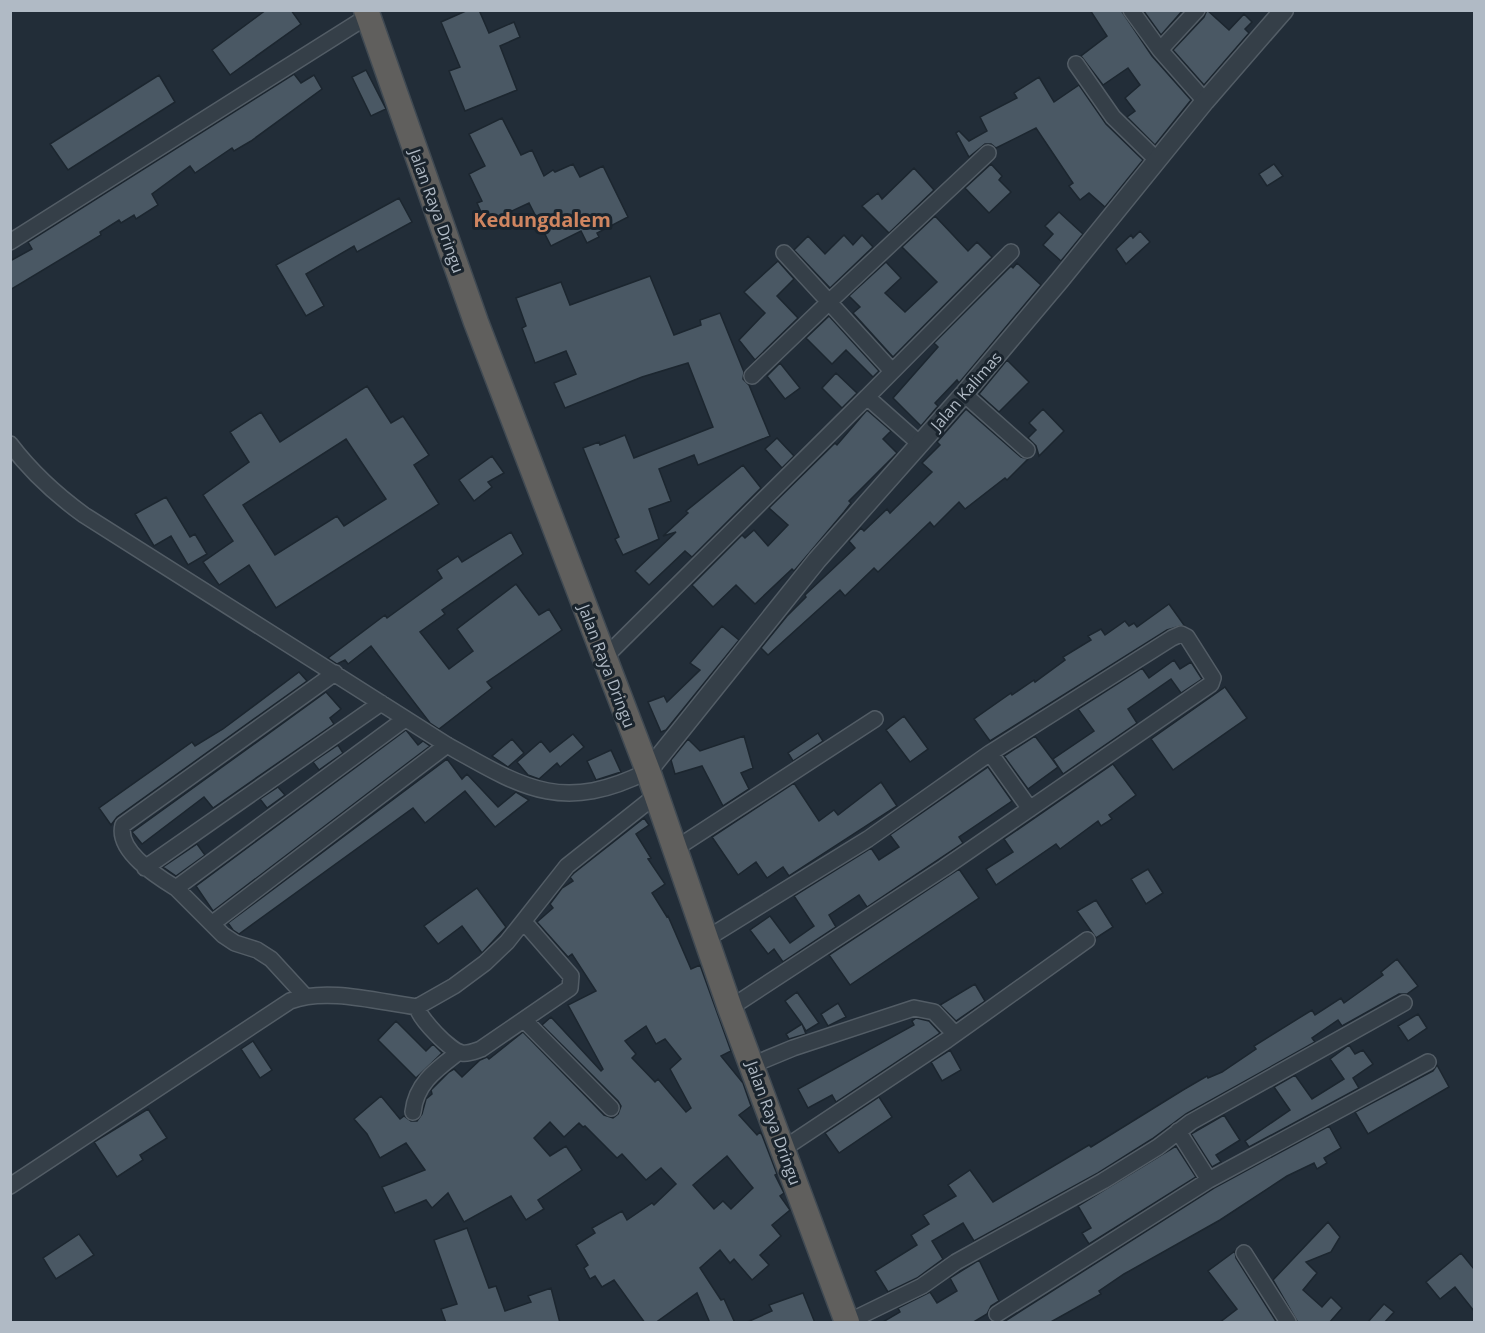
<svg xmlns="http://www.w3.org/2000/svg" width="1485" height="1333" viewBox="0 0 1485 1333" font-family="'Open Sans',sans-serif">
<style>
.building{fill:#4a5864;stroke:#1c262f;stroke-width:1.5;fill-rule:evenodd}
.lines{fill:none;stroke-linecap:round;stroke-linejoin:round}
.minor-casing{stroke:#535d66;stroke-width:18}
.tertiary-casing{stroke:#535d66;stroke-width:21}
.trunk-casing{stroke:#404a53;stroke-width:27}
.minor{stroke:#353f48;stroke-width:15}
.tertiary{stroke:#353f48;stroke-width:18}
.trunk{stroke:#605f5d;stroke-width:24}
.labels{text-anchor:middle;stroke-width:6;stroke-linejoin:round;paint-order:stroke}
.street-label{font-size:16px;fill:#b0bac5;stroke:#1a242d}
.quarter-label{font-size:20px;font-weight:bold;fill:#cf8560;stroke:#1a242d}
</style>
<rect width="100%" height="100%" fill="#222d38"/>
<path class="building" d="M266,10h25l10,14 -71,51 -18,-25z
M468,10h11l10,23 25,-11 6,15 -20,9 17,44 -52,21 -16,-40 11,-4 -19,-45z
M1090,10h31l31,46 39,44 -36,45 -28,-28 8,-6 -10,-13 15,-13 -12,-17 -25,17 -22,-29 26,-20z
M1143,10h40l-22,25z
M1207,10l22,20 15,-16 8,8 -7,7 4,4 -45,52 -31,-35 31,-33z
M366,70l20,39 -15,7 -19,-39z
M294,74l7,9 13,-8 8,14 -71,52 -17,10 -2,-3 -37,25 -5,-7 -38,28 6,11 -22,14 -2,-4 -13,8 -2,-3 -19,12 1,3 -91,55v-29l22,-12 -4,-7z
M159,75l16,27 -107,68 -18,-26z
M1039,77l15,25 25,-17 27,39 37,36 -38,47 -16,-14 -9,7 -11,-14 4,-3 -37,-55 -40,20 -5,-4h-6l-16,13 -13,-24 3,-2 10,10 18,-10 -7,-14 37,-19 -3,-5z
M502,118l19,37 11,-5 12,26 9,-6 2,2 18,-8 7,13 23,-11 25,51 -31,16 2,4 -12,6 -6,-12 -30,15 -22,-43 -43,20 -9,-20 5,-2 -13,-27 16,-8 -16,-32z
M991,164l11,12 -3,4 12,12 -22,21 -24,-25z
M1274,164l9,12 -16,10 -8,-12z
M914,168l20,22 -45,43 -27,-27 16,-13 4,6z
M399,198l13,24 -55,30 -3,-6 -48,28 18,32 -18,10 -30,-51z
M1059,212l24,22 -22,27 -18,-16 10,-11 -8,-8z
M935,216l33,35 9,-9 15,15 -99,100 -40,-44 7,-6 -11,-11 37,-34 15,16 -16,15 20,19 15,-14 17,-16 -35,-35z
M1140,231l10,11 -24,22 -10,-15 15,-14 2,3z
M844,235l9,10 9,-10 11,12 -43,41 -36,-38 14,-14 17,18z
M778,261l16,18 -17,17 21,22 -43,42 -16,-20 26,-27 -21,-21z
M1017,263l24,22 -82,98 -2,-3 -22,23 3,3 -17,20 -28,-28 45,-51 -4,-4 77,-77 2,2z
M650,276l24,59 27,-10 -1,-5 20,-7 24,59 -1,7 6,6 21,51 -72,29 -4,-10 -35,14 12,32 -22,8 10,30 -36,16 -8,-16 4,-2 -36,-89 16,-6 1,3 25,-10 9,23 79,-31 -25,-64 -46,14 -77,31 -11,-25 22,-9 -10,-23 -31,12 -13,-35 4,-2 -10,-28 45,-16 9,23z
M829,316l50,55 -6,6 -27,-27 -14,14 -26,-26z
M1007,360l22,22 -30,30 -20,-18z
M780,363l20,25 -15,11 -18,-23z
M836,373l21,20 -15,15 -20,-20z
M367,386l24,37 12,-7 26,39 -15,10 25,39 -163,104 -27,-43 -30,20 -16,-23 30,-21 -30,-46 46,-33 -19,-30 31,-20 19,30zM346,439l40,60 -42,27 -7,-10 -62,39 -32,-50z
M966,409l55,48 7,2 -21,21 -2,-2 -40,31 -6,-7 -25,25 -4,-5 -52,50 -4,-4 -29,28 -5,-6 -72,65 -7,-7 26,-32 19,-19 -1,-2 50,-47 -6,-7 12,-13 3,3 23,-22 3,4 42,-41 -10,-9 18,-18 -3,-3z
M1043,409l21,22 -25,25 -3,-10 -8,-8 8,-8 -7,-7z
M867,410l24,21 -8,8 14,14 -48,48 2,2 -7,9 -50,59 -2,-2 -37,35 -19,-19 -23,22 -21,-22 50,-50 3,3 9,-8 14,16 20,-21 -19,-17 66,-65 2,2z
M777,438l17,18 -12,12 -17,-19z
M492,456l12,17 -16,9 4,5 -18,14 -15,-21z
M743,465l18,23 -69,69 -7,-6 -36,34 -14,-14 41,-39 -13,4 25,-23 -2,-2z
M166,497l24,40 5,-3 12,20 -19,11 -17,-29 -17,10 -19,-32z
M511,532l12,22 -81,56 3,4 -25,18 29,37 24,-18 -16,-22 59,-45 23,31 10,-6 13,21 -75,52 5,6 -53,41 -9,-6 -59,-77 -23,18 -3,-4 -8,4 -9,-6 57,-43 2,3 55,-40 -5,-8 21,-14 4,6z
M1169,604l15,21 -17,5 -177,111 -16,-22 37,-26 1,2 22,-15 1,2 30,-22 -2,-3 28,-17 -3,-4 13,-7 4,6 20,-14 4,5 5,-3 3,4z
M722,626l17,14 -73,90 -5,2 -13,-30 16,-6 3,6 33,-32 -10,-7z
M1174,660l6,9 11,-7 11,17 -21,14 -10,-14 -43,30 9,14 -74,51 -10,-15 41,-28 -16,-22 64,-41 7,10z
M299,672l8,9 -190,136 -6,8 -12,-17 93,-66 3,4 28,-17z
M1225,687l22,31 -74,52 -22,-31z
M326,692l15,17 -11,9 4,6 -121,84 -9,-11 -62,47 -10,-12z
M904,716l24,33 -18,13 -24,-32z
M406,730l12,15 5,-4 7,5 -217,165 -17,-25z
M818,733l5,8 -30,20 -5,-8z
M573,734l11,13 -24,20 -3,-4 -18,16 -11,-4 -11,-13 24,-21 9,11z
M744,736l9,32 -12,5 8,16 -26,17 -21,-40 -27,8 -4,-14 17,-21 12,12z
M1035,736l23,31 -30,22 -24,-33z
M512,739l12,14 -16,14 -16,-11z
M338,745l5,8 -24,17 -6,-8z
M611,750l10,22 -25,8 -9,-19z
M447,759l15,20 5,-5 31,33 18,-15 13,8 -34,27 -30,-36 -40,32 -12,-15 -174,126 -6,-4 -5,-7z
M1113,764l23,31 -27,20 3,4 -11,7 -3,-5 -38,28 -4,-5 -60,41 -10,-16 27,-17 -9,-13z
M988,767l24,34 -53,36 4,6 -96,64 -8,-12 -30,20 7,12 -53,35 -9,-13 -6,5 -18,-24 20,-14 20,27 24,-17 -20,-30 77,-48 8,12 20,-13 -9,-12z
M881,782l16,24 -108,70 -6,-9 -16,11 -11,-16 -18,13 -26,-38 82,-54 25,38 15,-11 4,5z
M278,787l7,8 -18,13 -7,-9z
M644,818l5,7 -13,9 15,24 -3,1 17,25 -13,9 15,24 1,-1 23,53 9,-4 31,86 -10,5 22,27 8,23 -12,9 18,20 3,-3 2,3 15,39 -2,1 9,18 -4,3 10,14 -18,15 9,11 -21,19 9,10 -17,15 -18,-21 -4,4 -10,-13 -20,18 21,32 3,-1 11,24h-25l-13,-30 -42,30h-10l-31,-43 -12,7 -7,-11 -5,3 -6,-11 4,-3 -12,-20 19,-12 -3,-5 30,-17 5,9 25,-17 2,2 22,-21 -15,-16 -15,12 -24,-26 -5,4 -32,-32 -2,1 -4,-4 -15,14 -14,-15 -16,16 16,18 16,-10 16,24 -44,30 6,9 -18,11 -15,-24 -47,26 -16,-29 -16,15 -6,-8 -31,13 -13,-26 43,-17 -19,-27 -26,15 -13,-24 -13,-15 27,-23 19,23 4,-3 7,5h6l5,-7 4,-15 6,-5 -1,-4 18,-18 5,-3 8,8 18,-17 7,-3 2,2 34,-27 81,83 9,3 5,-4 3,-8 -3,-5 -76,-76 9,-8 50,54 2,-2 -35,-64 28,-14 -24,-37 -4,3 -31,-35 16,-14 -3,-4 12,-16 11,-7 -3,-4 4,-4zM646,1026l10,18 9,-5 16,20 -11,10 21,39 -5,4 -28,-33 -3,3 -23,-24 4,-4 -11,-13zM727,1156l26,32 -22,21 -8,-8 -9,8 -21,-24z
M197,844l8,11 -29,21 -13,-9z
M959,869l20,29 -129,87 -21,-30z
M1148,869l15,24 -17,11 -15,-25z
M477,888l29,39 -24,26 -20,-27 -24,18 -14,-18z
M1096,900l17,27 -17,11 -19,-27z
M1397,959l21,27 -11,8h-8l-57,32 -4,-6 -26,18 3,4 -129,72 -34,25 -54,34 -124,68 -11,-18 -31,18 11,18 -26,19 -29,14 -13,-21 42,-26 -6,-10 18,-11 -6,-9 33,-19 -8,-11 22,-15 23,32 96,-57 2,2 92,-57 24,-14 1,2 14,-6 34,-23 -2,-3 58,-36 3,5 26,-17 3,5 39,-28 -2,-3z
M975,984l10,17 -29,20 -16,-16z
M797,992l22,31 -13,8 -4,-7 4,10 -17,5 -3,-5 16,-10 -17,-23z
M838,1003l8,14 -18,9 -7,-12z
M1418,1014l9,14 -19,13 -10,-15z
M916,1018l13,3 11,12 -104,69 -4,-7 -24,13 -10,-19 116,-64 -2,-4z
M396,1021l30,30 7,-7 9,9 -26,25 -38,-38z
M253,1041l19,29 -12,8 -19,-29z
M1349,1045l6,9 8,-4 10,14 -20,14 6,10 -110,59 -4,-6 45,-31 -16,-23 21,-12 17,24 32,-20 -14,-20z
M950,1050l11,20 -19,11 -11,-19z
M1437,1065l12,22 -81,47 -13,-22 78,-41z
M879,1097l13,20 -53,36 -14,-20z
M148,1109l19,29 -27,17 3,5 -26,17 -23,-35z
M1224,1115l16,25 -24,15 5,7 -9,5 -21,-33z
M1329,1126l12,22 -17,10 3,5 -10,6 -3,-6 -27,13 -67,44 -96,54 -25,17 2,3 -52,29h-47l212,-135z
M1176,1146l20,31 -107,67 -7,-11 9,-5 -13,-22z
M1328,1222l12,15 -9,15 -25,10 11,11 -14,17 19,17 9,-10 11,11 -13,15h-31l-25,-43z
M467,1228l22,60 7,-2 9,25 26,-9 -3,-6 23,-8 9,35h-114l-5,-14 16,-5 -23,-64z
M79,1234l15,21 -38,24 -13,-21z
M1235,1251l1,7 41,65h-58l18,-14 -29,-38z
M1461,1253l13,16v42l-19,-24 -15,12 -14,-17z
M979,1260l20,41 -8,5 -4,8 -15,9h-91l19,-11 -2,-4 32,-16 7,11 20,-12 -7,-13z
M803,1293l12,30h-70l27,-12 -3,-6z
M1384,1304l10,8 -10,11h-17z"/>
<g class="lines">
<g class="minor-casing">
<path id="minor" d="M1131,10l29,40
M1197,10l-37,40 45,51
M1076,64l37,53 43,42
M10,242l358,-226
M784,253l45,49 159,-149
M752,376l77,-74 63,69
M964,394l63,56
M867,397l144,-145
M10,444c22,29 45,50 74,71l363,230c76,43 115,69 201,26
M603,659l264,-262 53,47
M990,753l40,56
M675,849l200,-130
M145,868l236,-165
M176,888c-18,-11 -60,-37 -53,-63l212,-152
M213,923l234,-178
M706,939l162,-100 122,-86 182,-115 9,-4 6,3 26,41 -2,6 -267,184 -214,140
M305,996l-34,-37 -14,-9 -22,-7 -12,-8 -47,-47 229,-169
M417,1007c2,11 33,44 45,46 7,1 13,-2 19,-4l89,-61 1,-12 -47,-54
M525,1021l86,87
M752,1065l41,-17 121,-40 20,4 21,22
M413,1112c3,-29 24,-43 46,-60
M1178,1131l31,49
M783,1149l164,-109 140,-100
M10,1186l280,-185c37,-14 88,1 127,6l37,-21 31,-23 22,-21 60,-76 88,-70
M1244,1253l44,69
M997,1314l212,-134 219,-118
M848,1322l74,-36 34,-24 147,-81 55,-34 33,-25 213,-119"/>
</g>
<g class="tertiary-casing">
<path id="tertiary" d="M648,771l169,-211 147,-166 96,-114 145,-179 79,-91"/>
</g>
<g class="trunk-casing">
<path id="trunk" d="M366,10l110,312 172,449 82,237 117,314"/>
</g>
<use href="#minor" class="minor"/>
<use href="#tertiary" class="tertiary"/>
<use href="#trunk" class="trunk"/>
</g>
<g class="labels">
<g class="street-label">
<text transform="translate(437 211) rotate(70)" y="6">Jalan Raya Dringu</text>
<text transform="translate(966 391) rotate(-49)" y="6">Jalan Kalimas</text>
<text transform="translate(607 666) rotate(69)" y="6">Jalan Raya Dringu</text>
<text transform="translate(774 1123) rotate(70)" y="6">Jalan Raya Dringu</text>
</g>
<g class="quarter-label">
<text x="542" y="227">Kedungdalem</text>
</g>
</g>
<rect width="1485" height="1333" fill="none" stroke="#b0bac5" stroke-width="24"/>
</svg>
